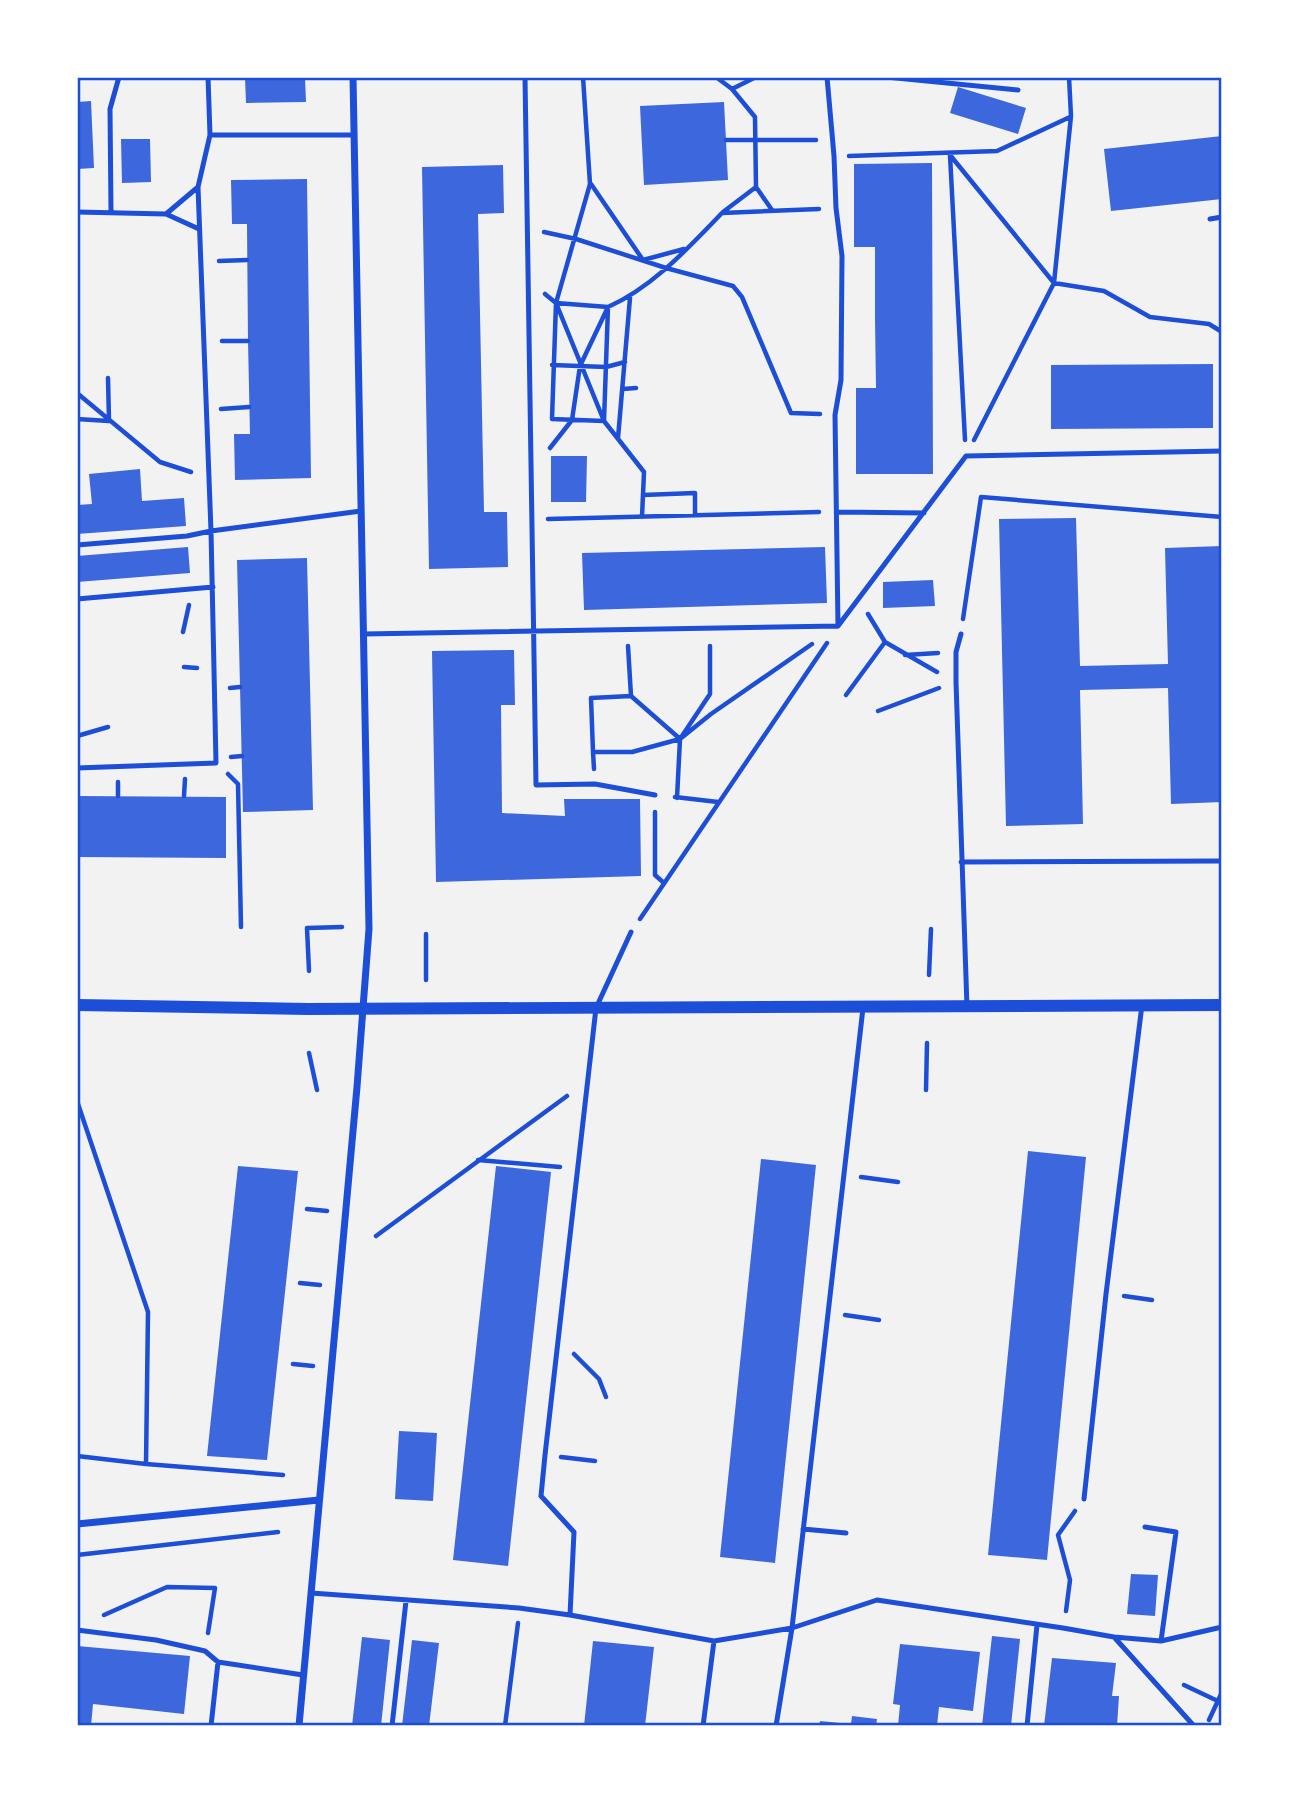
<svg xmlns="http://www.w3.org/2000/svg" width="1299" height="1803" viewBox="0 0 1299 1803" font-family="'PT Sans Narrow',sans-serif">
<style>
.building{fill:#3d67dc}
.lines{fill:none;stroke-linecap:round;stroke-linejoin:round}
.path{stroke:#1d4ed8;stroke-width:4.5}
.service{stroke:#1d4ed8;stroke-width:5}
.minor{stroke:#1d4ed8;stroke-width:7}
.tertiary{stroke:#1d4ed8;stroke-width:12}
.neatline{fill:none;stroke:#1d4ed8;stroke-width:2.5}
</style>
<rect width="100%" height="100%" fill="#f2f2f2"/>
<path class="building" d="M245,77h60l1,25 -60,1z
M958,87l68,21 -8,26 -68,-21z
M91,101l3,67 -17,1v-67z
M724,102l4,78 -84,5 -4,-79z
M1222,136v63l-111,12 -7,-62z
M121,139h29l1,43 -29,1z
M932,163l1,311h-77v-86h20l-1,-70v-71h-21v-83z
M503,165l1,48 -26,1 6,298h23l1,55 -79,2 -7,-402z
M307,179l4,299 -76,2 -1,-46h16l-2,-93 -1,-117h-15l-1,-44z
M1213,364v64l-162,1v-64z
M551,456h36l-1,46h-35z
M140,469l2,32 42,-3 2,28 -109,8v-29l15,-1 -3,-30z
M1076,518l4,148 88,-2 -3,-116 57,-2v256l-51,2 -3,-116 -88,2 3,134 -77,2 -7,-307z
M188,547l2,26 -113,9v-26z
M825,547l2,56 -243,7 -2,-57z
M307,558l6,252 -70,2 -6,-252z
M933,580l2,26 -52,2v-26z
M514,650l1,55h-14l1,108 63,3 -1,-17h76l1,77 -205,6 -4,-231z
M77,796l149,1v61l-149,-1z
M1028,1151l58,6 -39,403 -59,-5z
M761,1159l55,6 -41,398 -55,-6z
M238,1166l60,5 -31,289 -60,-4z
M496,1166l55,6 -43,394 -55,-6z
M399,1431l38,2 -4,68 -38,-2z
M1131,1574l27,1 -3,41 -28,-2z
M992,1636l28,3 -9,87h-29z
M362,1637l28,3 -9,86h-29z
M412,1640l27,3 -10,83h-27z
M593,1641l61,6 -9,79h-61z
M900,1644l80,8 -7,59 -34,-4 -2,19h-39l2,-21 -7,-1z
M77,1646l113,10 -6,58 -91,-10 -2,22h-14z
M1052,1658l64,5 -4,33h7l-2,30h-73z
M852,1716l25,3 -1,7h-57l1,-5 31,3z"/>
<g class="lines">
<path class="path" d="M716,77l16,12 23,28 1,70 16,23
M732,89l24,-12
M726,140h90
M950,155l104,128 50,8 46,26 59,7 13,8
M950,155l15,285
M849,156l148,-5 73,-34
M591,184l52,76 41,-11
M723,212l33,-25
M544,232l32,7 90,29 67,18 9,11 49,116 29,1
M219,261l28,-1
M545,294l11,9 48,118 40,51 -2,45
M556,303l52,4 -4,114 -52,-2z
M556,303l34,-119 -7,-107
M222,341h26
M552,365l54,2 19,-5
M623,389l13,-1
M77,393l83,69 31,10
M221,409l28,-2
M77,419l32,2 -1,-43
M618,438l12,-140
M974,440l80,-157 17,-167 -2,-39
M550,448l22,-28 8,-54 28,-59c45,-20 80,-59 114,-94l97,-4
M643,495l52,-2v22
M548,519l271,-7
M868,614l17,28 52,30
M963,619l18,-122 241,20
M183,632l6,-27
M628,646l3,50 48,42
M905,655l33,-2
M184,667l13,1
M230,688l10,-1
M846,695l39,-53
M631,696l-40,2 2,54h39l48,-13 31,-25 101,-70
M878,711l61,-23
M77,736l31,-9
M593,752l1,17
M231,757l11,-1
M228,774l10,10 3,143
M118,796v-14
M184,796l1,-17
M675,797l43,5
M677,798l3,-59 30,-45v-48
M655,812v63l9,8
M640,919l187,-276
M309,971l-2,-43 35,-1
M929,975l2,-46
M426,980v-46
M309,1053l8,37
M926,1090l1,-47
M77,1101l71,211 -2,152
M478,1160l82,7
M861,1177l37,5
M307,1209l20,2
M376,1236l191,-140
M300,1283l20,2
M1124,1296l28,4
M845,1315l34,5
M574,1354l25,25 7,18
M293,1364l20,2
M77,1456l69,8 137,11
M561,1457l34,4
M77,1555l201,-23
M1066,1611l4,-31 -12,-45 17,-24
M104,1615l63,-28 48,1 -7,45
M1184,1685l38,18
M1209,1720l13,-28
M505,1726l13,-103"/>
<path class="service" d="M208,77l2,58h144
M525,77l11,708 59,-1 60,11
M827,77l7,79 2,52 6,48 -1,124 -6,35 3,211
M886,77l132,13
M198,187l13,344 150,-20
M111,211l-1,-102 9,-32
M77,212l89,2 32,-27 12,-52
M166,214l33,15
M1210,219l12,-2
M838,512l86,1
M77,545l110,-9 24,-5 5,232 -139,5
M77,599l136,-12
M838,626l128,-170 256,-5
M364,634l474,-8
M961,634l-5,18v30l11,325
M961,862l261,-1
M1084,1499l22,-205 36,-289
M1145,1527l31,5 -15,109
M803,1529l43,4
M311,1593l208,15 51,7 144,26 78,-13 85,-28 186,28 51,9 80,89
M570,1615l4,-83 -33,-36 4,-41 51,-447 35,-76
M77,1630l79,10 49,11 13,11 85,13
M1114,1637l47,4 61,-14
M211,1726l7,-64
M392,1726l14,-125
M703,1726l11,-85
M776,1726l16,-98 71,-620
M1027,1726l10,-101"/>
<path class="minor" d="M77,1524l242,-24
M299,1726l58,-639 12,-158 -16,-852"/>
<path class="tertiary" d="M77,1005l231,4 914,-4"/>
</g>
<rect width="1299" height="1803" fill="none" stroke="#ffffff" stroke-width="158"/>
<rect x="79" y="79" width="1141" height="1645" class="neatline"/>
</svg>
